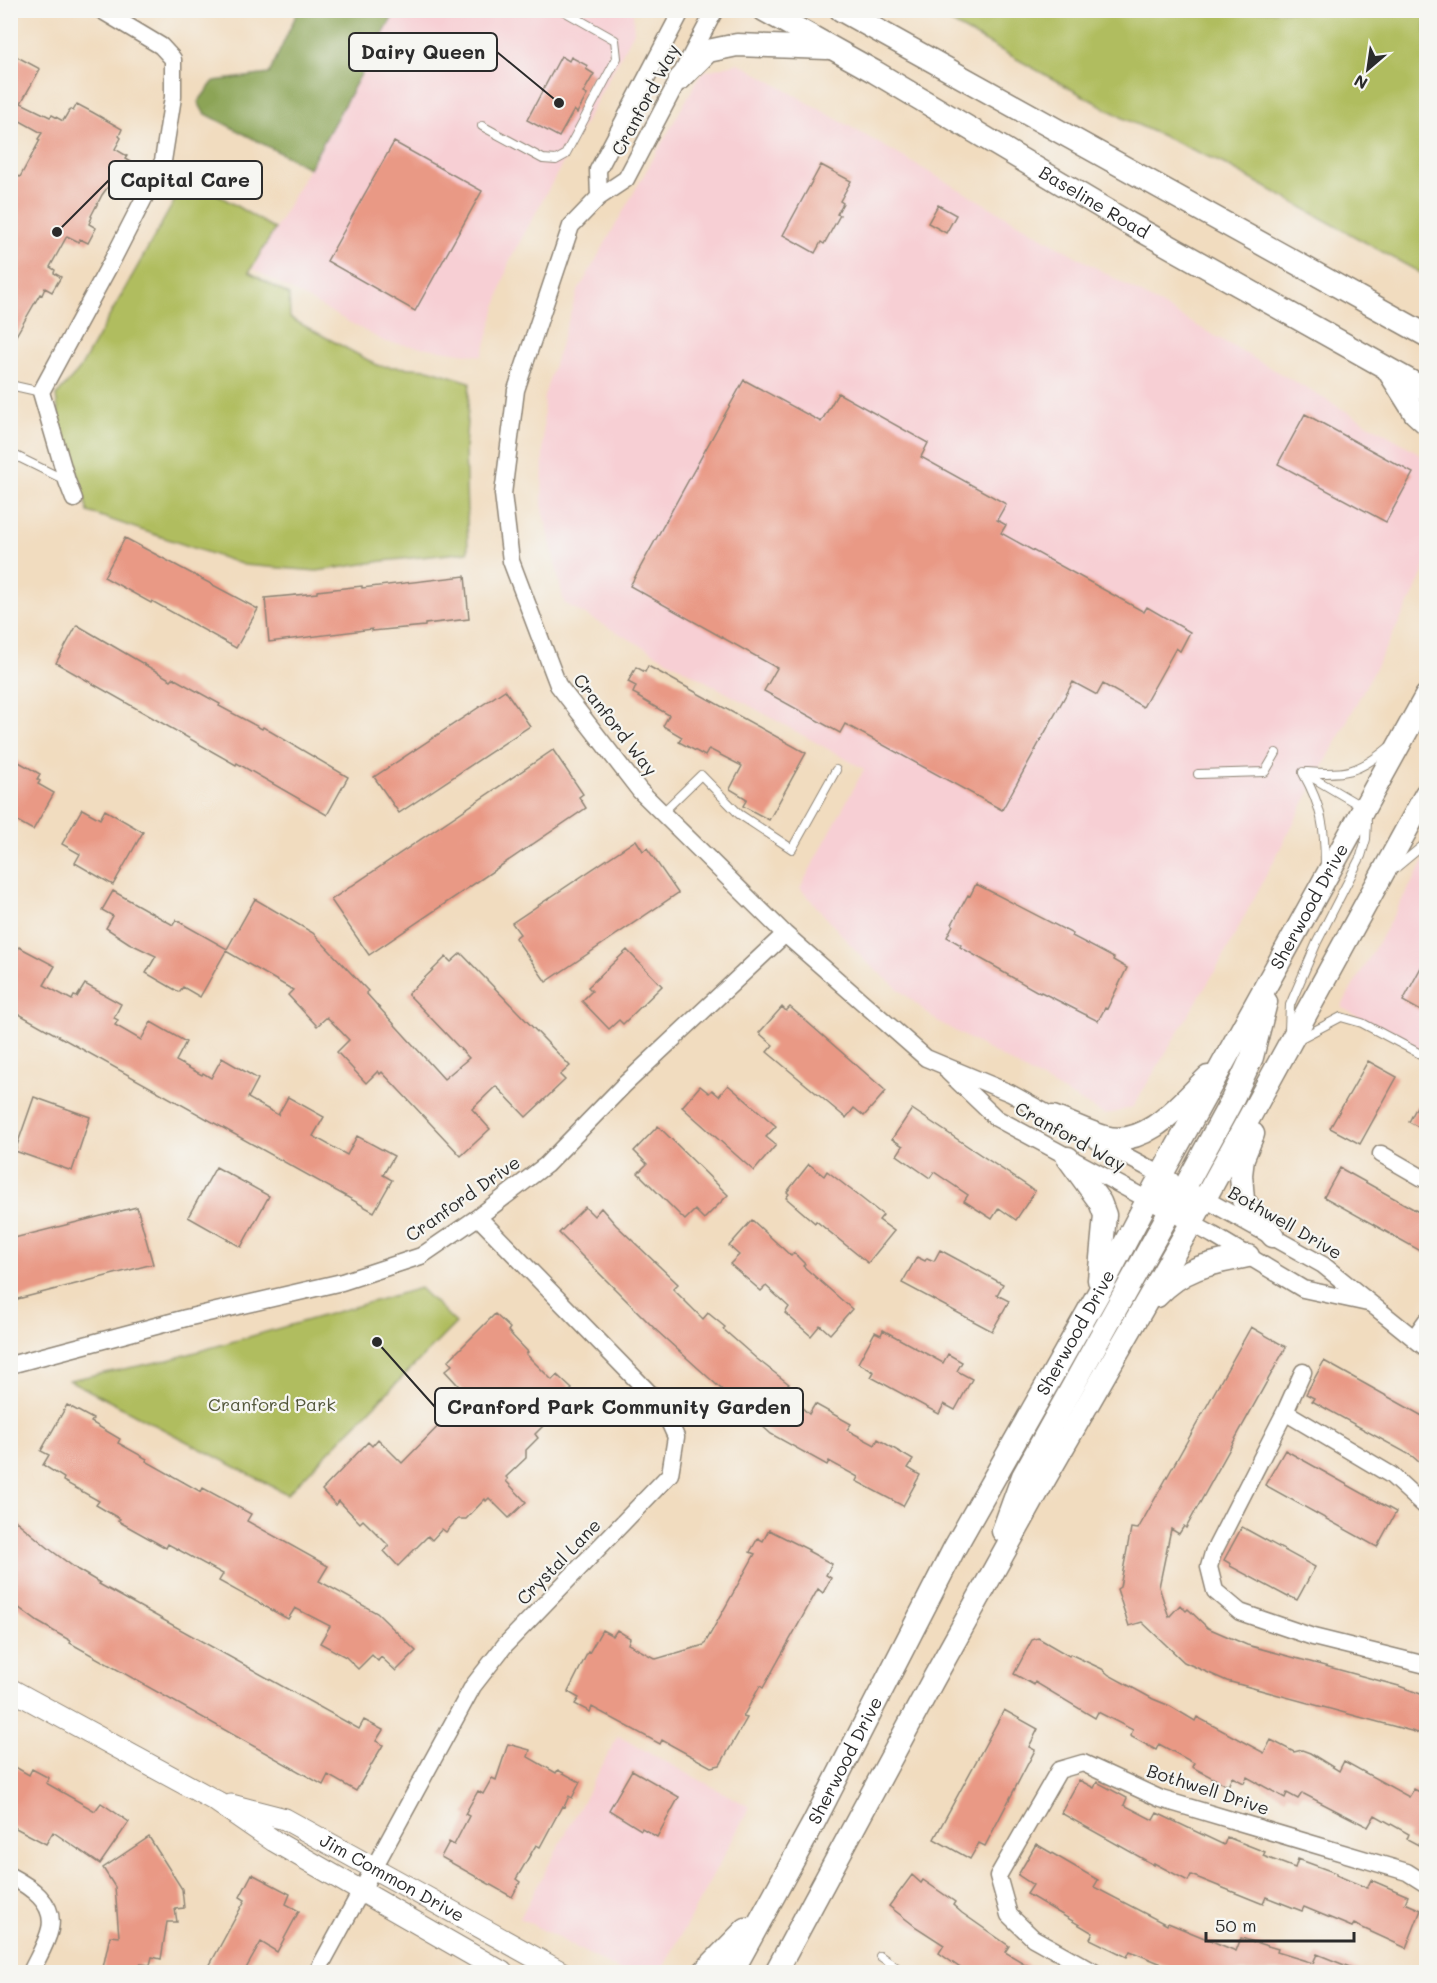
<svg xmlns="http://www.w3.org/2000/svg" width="1437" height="1983" viewBox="0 0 1437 1983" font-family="Mali,sans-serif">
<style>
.built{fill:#f7cfd4}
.green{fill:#b0bd5f;stroke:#6e7445;stroke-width:1.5}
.forest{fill:#8ca456;stroke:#5c6840;stroke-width:1.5}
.building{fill:#e99985}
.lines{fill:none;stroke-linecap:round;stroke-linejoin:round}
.service-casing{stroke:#8e8475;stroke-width:10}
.minor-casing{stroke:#8e8475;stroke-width:19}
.tertiary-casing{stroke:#8e8475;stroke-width:23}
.secondary-casing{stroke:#8e8475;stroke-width:25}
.service{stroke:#fff;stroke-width:8}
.minor{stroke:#fff;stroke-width:16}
.tertiary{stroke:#fff;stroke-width:21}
.secondary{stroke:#fff;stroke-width:22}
.labels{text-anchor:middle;stroke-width:4.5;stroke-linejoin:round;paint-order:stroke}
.street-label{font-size:18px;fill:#2b2b2b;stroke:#f6f6f2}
.park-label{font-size:18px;fill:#53573b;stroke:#f6f6f2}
.leader{fill:none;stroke:#2b2b2b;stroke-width:2}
.callout-dot{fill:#2b2b2b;stroke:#f6f6f2;stroke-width:2}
.callout{fill:#f6f6f2;stroke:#2b2b2b;stroke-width:2}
.callout-label{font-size:20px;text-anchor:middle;font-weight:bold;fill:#2b2b2b}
</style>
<rect width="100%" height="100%" fill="#f6f6f2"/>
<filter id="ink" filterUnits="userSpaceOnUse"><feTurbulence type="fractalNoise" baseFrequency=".0167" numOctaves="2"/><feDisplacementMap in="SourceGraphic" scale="12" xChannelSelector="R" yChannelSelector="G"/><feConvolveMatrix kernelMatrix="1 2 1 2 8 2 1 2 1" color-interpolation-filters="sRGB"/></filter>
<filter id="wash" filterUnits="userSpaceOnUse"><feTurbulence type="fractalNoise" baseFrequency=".008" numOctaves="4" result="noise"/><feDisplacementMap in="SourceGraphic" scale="24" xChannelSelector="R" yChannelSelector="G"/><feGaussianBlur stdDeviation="1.35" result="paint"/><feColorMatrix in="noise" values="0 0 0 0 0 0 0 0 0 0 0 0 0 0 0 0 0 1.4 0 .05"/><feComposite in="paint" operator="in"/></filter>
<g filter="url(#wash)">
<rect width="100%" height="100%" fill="#f1dcbf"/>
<path class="built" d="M396,11h237l1,21 -125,230 -27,94 -97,-14 -132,-73z
M739,63l680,390 7,13v99l-13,31 -193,367 -87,144 -28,8 -168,-94 -72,-60 -65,-73 64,-119 -300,-166 -22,-98 2,-109 33,-103 125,-221z
M1426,858v198l-85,-49z
M618,1736l132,71 -89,165h-39l-102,-54z"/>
<path class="green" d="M930,11h496v265l-202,-112 -99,-45z
M188,177l87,52 -26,43 40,23 1,23 89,48 49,3 42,13 -5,66 3,104 -85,9 -66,10 -73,-6 -156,-53 -14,-51 -14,-37 -4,-28 23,-26z
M420,1288l36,35 -169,171 -218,-114 99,-20z"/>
<path class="forest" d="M298,11h98l-87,157 -105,-55 -6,-11 16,-21 55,-7z"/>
<g id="blocks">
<path class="building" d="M10,53l30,16 -19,34 29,14 2,-2 11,6 7,-12 3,2 4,-7 15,8 30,17 -3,7 2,2 -6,11 12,7 -2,3 7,4 -8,15 -7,-4 -15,21 -11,21 1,1 -3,7 7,4 -8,15 -8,-4 -1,3 -12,-6 -17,31 5,3 -1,3 7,4 -9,15 -7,-4 -3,7 -2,-1 -30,52v-156l8,-14 2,1 20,-37 -2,-1 4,-6 -29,-16 -3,6z
M561,56l8,5 2,-4 17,9 -2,3 8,5 -11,19 4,2 -10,18 -3,-3 -15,27 -32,-17z
M394,142l88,49 -67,120 -88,-50z
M821,165l30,16 -11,20 3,2 -6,11 3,1 -16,29 -3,-2 -6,11 -32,-18z
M938,205l18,10 -10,18 -18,-10z
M744,380l77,42 17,-29 90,50 -7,14 85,47 -9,16 9,5 -5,8 143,79 3,-5 43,25 -10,19 -4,-3 -33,59 -40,-23 -6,11 -24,-13 -71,128 -157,-86 -5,9 -76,-42 13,-23 -147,-82z
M1305,414l108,59 -27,49 -108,-58z
M125,538l133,71 -22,39 -84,-47 -1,2 -47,-26z
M465,576l4,43 -44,5v2l-53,5v-2l-103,13 -4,-44 52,-5v-2l45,-5v2z
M77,625l94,55 2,-2 47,26 -1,2 43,23 1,-2 85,50 -21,38 -90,-52 -1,2 -180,-102z
M648,666l158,87 -37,67 -26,-14 4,-7 -17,-10 12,-23 -33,-17 -4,7 -26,-14 3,-5 -19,-11 6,-11 -31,-18 1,-1 -6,-3 3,-7 -8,-4 8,-15 9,5z
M505,690l25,36 -131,87 -25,-36z
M553,750l30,44 -4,3 7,11 -217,147 -38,-55z
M10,757l30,17 -3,5 3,2 -2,3 16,9 -21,37 -23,-13z
M82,809l18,10 5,-9 38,22 -30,53 -38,-22 5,-9 -18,-10z
M636,840l7,11 4,-3 31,45 -132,89 -31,-44 5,-4 -8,-11z
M976,884l97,50 -1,2 42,22 -1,2 14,8 -20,41 -2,-1 -7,13 -57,-29 -1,1 -39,-22v-1l-41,-23 1,-2 -14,-8 6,-12 -1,-1 16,-29 2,1z
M113,891l60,34 3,-5 51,29 28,-50 58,34 55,58 -2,2 78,86 25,-21 -61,-64 38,-37 5,5 10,-9 109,113 -10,9 5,5 -39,37 -30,-31 -24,23 18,20 -29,27 -79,-84 -2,2 -2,-3 -12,12 -29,-31 12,-12 -22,-23 -10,9 -29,-31 5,-5 -67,-39 -26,46 -17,-10 -4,5 -33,-19 10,-17 -27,-13 -23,-15 7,-12 -11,-6z
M19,947l36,19 -11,19 28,15 2,-4 3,1 8,-13 36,20 -7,14 4,2 -3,5 26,15 10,-18 35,20 -10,19 26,14 1,-2 8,5 11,-20 36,21 -10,19 30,17 10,-18 36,20 -11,19 34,19 10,-19 37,20 -11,19 9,5 -18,32 -364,-203v-47z
M627,950l35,36 -39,38 -4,-4 -10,9 -27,-28 10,-10 -4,-4z
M1426,958v56l-23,-13z
M782,1007l4,4 4,-4 96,84 -22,25 -10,-8 -8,10 -79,-66 6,-7 -14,-12z
M1368,1061l29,16 -37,67 -30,-16z
M728,1085l48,41 -10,11 10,8 -22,26 -72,-64 18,-21 9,7 3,-3 7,6z
M1426,1089v42l-17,-9z
M34,1097l56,20 -18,54 -57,-20z
M912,1109l123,82 -19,29 -17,-12 -7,11 -28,-18 4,-6 -34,-23 -4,6 -33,-23 6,-9 -11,-7z
M658,1126l70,69 -24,24 -9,-9 -10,10 -47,-47 9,-9 -13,-13z
M809,1164l15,12 3,-5 56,44 -4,5 15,11 -26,32 -52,-42 -1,2 -29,-25 3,-4 -2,-2z
M216,1167l53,29 -28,51 -53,-30z
M1340,1168l86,48v38l-102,-57z
M137,1207l16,57 -143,37v-62z
M585,1207l9,9 7,-8 15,17 62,59 -5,5 30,30 5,-6 17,14 -2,2 34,30 32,25 -6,7 26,23 6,-10 36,20 -4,6 28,15 3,-6 35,21 -5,8 12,7 -17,31 -47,-25 2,-4 -29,-16 -2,4 -56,-31 -114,-103 -98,-98z
M752,1220l39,36 3,-3 11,11 -2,2 49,43 -22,25 -10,-9 -9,11 -26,-23 4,-6 -23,-21 -5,5 -31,-27 9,-9 -10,-9z
M940,1250l63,34 -6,11 12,6 -17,30 -90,-48 15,-26 8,4 2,-3 7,3z
M495,1314l15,14 -2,3 20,21 -2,2 26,26 5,-5 15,14 -29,31 3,3 -11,11 3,4 -12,12v8l-20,19 2,2 -2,2 20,21 -17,16 -20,-20 -3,3 -1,-2 -19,20h-8l-12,13 -4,-3 -10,11 -4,-4 -30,30 -14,-15 5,-5 -26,-26 -3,3 -21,-22 -3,4 -14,-15 46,-48 4,4 6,-7 24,24 66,-67 -23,-25 7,-6 -4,-4z
M1251,1327l35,20 -100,181 -2,-2 -5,8 -8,-5 -12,58 10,30 11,-12 6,6 2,-2 20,19 39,17 152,41 27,10v39l-199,-54 -43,-19 -42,-40 -13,4 -12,-37 3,-2 11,-59 7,1z
M883,1330l60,33 5,-9 14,8 -5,9 15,8 -17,31 -11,-6 -5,10 -68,-37 3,-5 -16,-9 17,-31 6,3z
M1324,1361l102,57v50l-14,-12 -100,-55 2,-3 -8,-4z
M67,1405l26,14 -2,3 29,17 -2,4 29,16 -1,2 55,31 2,-4 48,26 -4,7 81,45 -9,15 58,32 39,38 -20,20 -15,-14 -3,4 -6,-6 -14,14 -12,-12 -26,-14 10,-17 -35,-18 -7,11 -69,-38 4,-7 -55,-30 -2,4 -48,-27 2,-2 -24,-14 3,-4 -36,-20 1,-3 -21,-13 6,-10 -8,-4z
M1285,1450l111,62 -19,35 -112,-62z
M10,1516l42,35 26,19 22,13 -1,1 260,145 5,-9 19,10 -7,11 7,4 -27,46 -28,-16 -5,10 -253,-142 1,-2 -33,-19 -28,-21z
M1242,1527l73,40 -18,33 -8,-4 -1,1 -58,-31 1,-2 -7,-4z
M769,1530l40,20 -1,1 24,13 -6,11 5,3 -8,15 -5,-4 -55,99 -3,-2 -17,31 4,1 -27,47 -9,2 -49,-27 -2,4 -68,-37 -2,5 -15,-8 4,-6 -11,-6 20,-40 1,1 13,-23 11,6 4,-6 13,8 -2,6 28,15 48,-14 51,-91 -5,-2 8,-14 5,3z
M1038,1638l31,18 1,-2 32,15 7,6 44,24 17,7 25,15 2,-4 67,36 7,-13 23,12 8,-2 8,3 29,18 5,-10 65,36 5,-8 12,6v54l-19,-10 2,-5 -34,-19 -7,12 -66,-34 -4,6 -11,-6 -2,5 -38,-21 -3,6 -12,-6 -4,9 -36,-19 2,-4 -35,-19 -3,6 -26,-14 3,-6 -35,-18 -3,6 -60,-36 -1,3 -20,-11 18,-34z
M1004,1710l34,19 -9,18 6,3 -50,96 -6,-3 -9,16 -36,-20z
M508,1744l22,6 -2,7 28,16 2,-3 22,12 -8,16 -3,-2 -5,11 -2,-1 -22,41 -4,-2 -20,34 4,3 -8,15 -71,-40 8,-15 5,3 15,-29 -4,-2 13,-23 5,3 9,-16 4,2z
M10,1764l19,11 3,-6 17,9 -3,5 49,28 6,-8 28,19 -29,42 -47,-32 -7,12 -36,-19z
M632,1770l47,27 -22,40 -15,-9 -1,2 -32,-20z
M1079,1780l15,8 3,-6 30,16 -3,7 29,15 4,-7 67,32 3,-8 38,15 -2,4 32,12 3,-9 38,14v2l31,13 4,-8 37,16 -3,7 16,7 -15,38 -52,-24 -2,3 -48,-20 -2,4 -36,-14 -3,7 -72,-29 -3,6 -34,-18v2l-93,-52z
M149,1837l33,52 2,19 -9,1 2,13h-10l-6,37 -9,-2 -2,8 -10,-1 -1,8h-37l8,-36 9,1 -4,-50 -12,-19z
M1036,1844l62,36 -4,7 73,38 1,-2 68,28 5,-13 37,11 -1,3 36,11 4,-9 45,18h-195l2,-5 -39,-16 -3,6 -37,-18 3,-6 -66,-39 6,-9 -15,-10z
M252,1874l38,20 -4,10 13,7 -22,41 -16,-10 -17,30h-38l39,-72 -5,-3z
M912,1875l9,8 2,-3 32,22 -2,3 9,8 47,33 -4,6 34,20h-73l-27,-19 5,-8 -28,-18 -27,-21z"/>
</g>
</g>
<g filter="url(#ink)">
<use href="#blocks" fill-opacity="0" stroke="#8e8475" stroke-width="1.5"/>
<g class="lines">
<g class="service-casing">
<path id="service" d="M482,126l61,33 13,1 9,-5 52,-97 -2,-18 -53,-30
M10,385l31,7
M10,453l57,28
M1307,772c38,3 51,1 81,-24
M1303,773c19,34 22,55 22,93
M1198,774l67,-2 11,-19
M662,813l39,-38 38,39 53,35 44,-79
M1391,872l35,-29
M1289,1030l1,-25 27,-63 44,-86 5,-17 1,-17 -3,-14 -61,-36
M1299,1039l42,-22 21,6 64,34
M880,1956l23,16"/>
</g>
<g class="minor-casing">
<path id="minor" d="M715,10l-89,169 -27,18 -28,29 -55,164 -13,104 8,67 47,124 82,106 145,143 141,124 84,35 53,29
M599,197l-1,-27 84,-160
M74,499l-7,-18 -26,-89 72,-133 50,-98 10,-64v-38l-12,-13 -60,-36
M948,1072l48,46 217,117 90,54 65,14
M1096,1140l75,40
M1381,1154l45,26
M1196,1194l127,71 103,83
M1414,1338l12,-17
M10,1365l176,-47 156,-36 79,-26 57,-39 68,-52 78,-80 161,-151
M1303,1372l-18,40 -72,141 -4,14 6,24 25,21 73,25 113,28
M1285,1412l106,63 35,32
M10,1876c19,10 46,27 40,53 -3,14 -13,30 -19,43
M317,1972l156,-286 32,-41 165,-171 6,-37 -14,-31 -184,-189
M1094,1972l-61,-34 -24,-23 -11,-39 61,-106 24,-7 78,36 246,73 19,12"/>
</g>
<g class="tertiary-casing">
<g id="tertiary">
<path d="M10,1689l206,112 58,40 228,131"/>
<path id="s1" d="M231,1805l54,14 276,153"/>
</g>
</g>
<g class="secondary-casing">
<g id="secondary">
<path id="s2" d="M764,10l111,62 253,151 298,167"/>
<path d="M841,10l585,325"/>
<path d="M680,79l28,-28 29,-6 90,3"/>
<path d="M1388,370l27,43 11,10"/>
<path d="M1053,1117c17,6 34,15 52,20 42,11 76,-34 103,-60"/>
<path d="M1253,1134l-10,24 -2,17 2,25 30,36"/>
<path d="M1068,1158l32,44 5,13 -6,65"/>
<path d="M1187,1218l-4,-12 2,-19 46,-85 21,-45 14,-55"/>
<path d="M1157,1296c27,-29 55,-33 91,-40"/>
<path d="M1003,1531l20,-55 146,-263c4,-16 0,-26 -7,-39"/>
<path d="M704,1972l42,-43"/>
<path id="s3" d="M732,1972l81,-148 141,-275 144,-255 49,-93 279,-505"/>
<path d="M776,1972l157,-292 106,-191 152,-265 235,-430"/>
</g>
</g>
<use href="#service" class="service"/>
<use href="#minor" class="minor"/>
<use href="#tertiary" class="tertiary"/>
<use href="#secondary" class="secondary"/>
</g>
</g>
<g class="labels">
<g class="street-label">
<text transform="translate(646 100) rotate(-62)" y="6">Cranford Way</text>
<text dy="6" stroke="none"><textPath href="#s2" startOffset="382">Baseline Road</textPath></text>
<text transform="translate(615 725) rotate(52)" y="6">Cranford Way</text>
<text dy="6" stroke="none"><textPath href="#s3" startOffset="1212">Sherwood Drive</textPath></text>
<text transform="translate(1070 1137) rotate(29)" y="6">Cranford Way</text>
<text transform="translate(463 1199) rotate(-35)" y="6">Cranford Drive</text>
<text transform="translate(1285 1223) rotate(30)" y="6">Bothwell Drive</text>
<text dy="6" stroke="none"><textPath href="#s3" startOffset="726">Sherwood Drive</textPath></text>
<text transform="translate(559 1562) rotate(-46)" y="6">Crystal Lane</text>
<text dy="6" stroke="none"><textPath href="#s3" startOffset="240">Sherwood Drive</textPath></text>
<text transform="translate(1208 1790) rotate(18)" y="6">Bothwell Drive</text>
<text dy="6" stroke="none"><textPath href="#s1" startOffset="178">Jim Common Drive</textPath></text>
</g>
<g class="park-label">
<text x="272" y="1411">Cranford Park</text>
</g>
</g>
<path class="leader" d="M559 103L497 52M57 232L109 180M377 1342L435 1407"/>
<g class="callout-dot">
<circle cx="559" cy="103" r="6"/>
<circle cx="57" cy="232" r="6"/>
<circle cx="377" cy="1342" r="6"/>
</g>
<g class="callout">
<rect x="349" y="33" width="148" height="38" rx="6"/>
<rect x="109" y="161" width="153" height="38" rx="6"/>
<rect x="435" y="1388" width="368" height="38" rx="6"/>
</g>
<g class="callout-label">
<text x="423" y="59">Dairy Queen</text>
<text x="185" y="187">Capital Care</text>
<text x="619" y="1414">Cranford Park Community Garden</text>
</g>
<rect width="1437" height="1983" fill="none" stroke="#f6f6f2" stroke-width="36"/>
<g transform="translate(1368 69) rotate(209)" stroke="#f6f6f2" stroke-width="4.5" paint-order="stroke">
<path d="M0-4.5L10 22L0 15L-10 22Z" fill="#2b2b2b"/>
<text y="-9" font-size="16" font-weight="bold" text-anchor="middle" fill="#2b2b2b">N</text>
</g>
<path d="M1206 1932v9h148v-9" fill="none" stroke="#2b2b2b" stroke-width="3"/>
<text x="1215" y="1932" font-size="18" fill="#2b2b2b" stroke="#f6f6f2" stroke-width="4.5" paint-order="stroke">50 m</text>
</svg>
